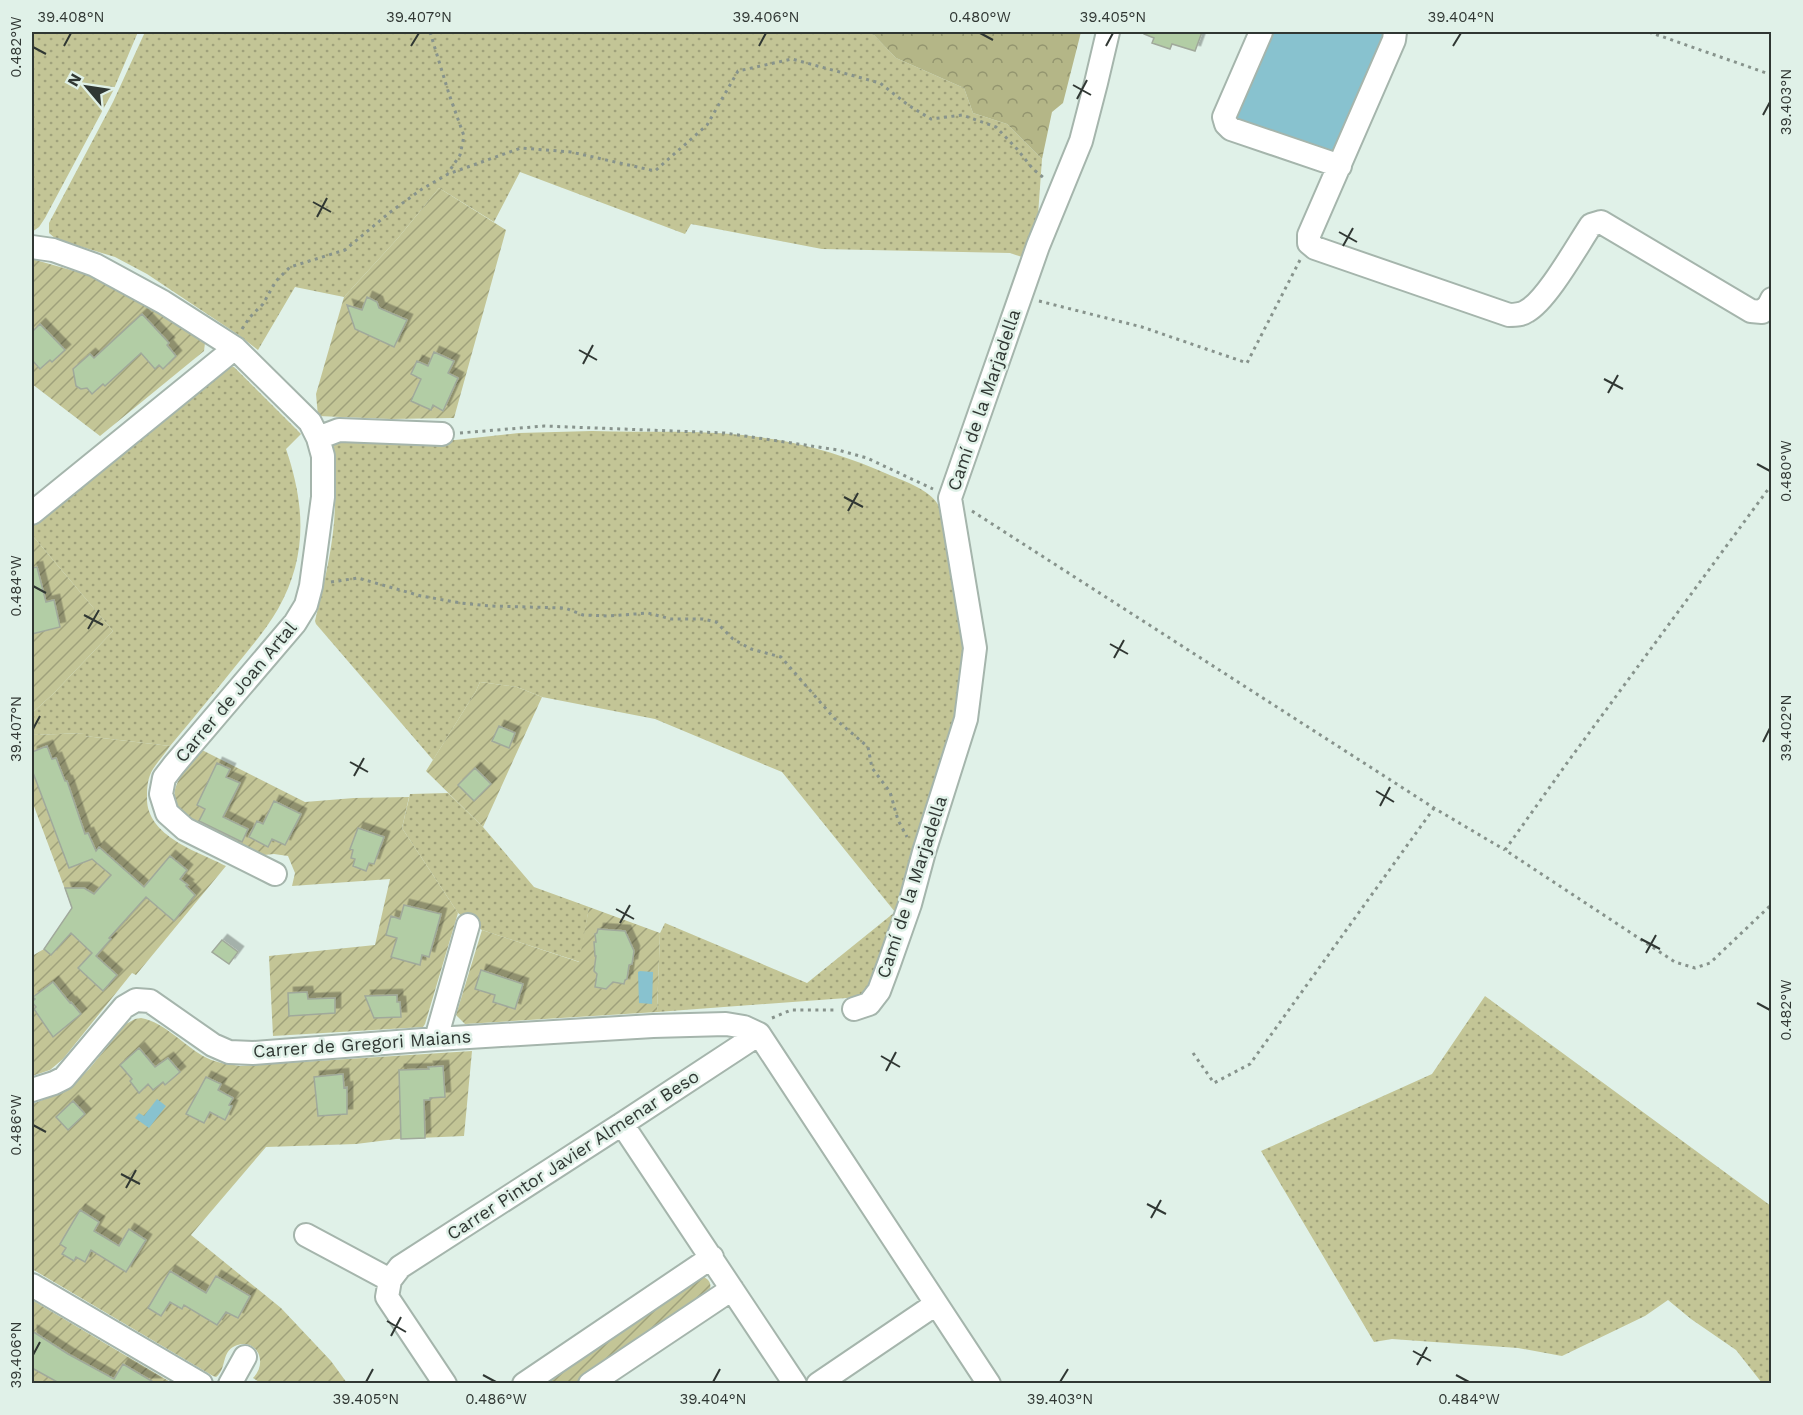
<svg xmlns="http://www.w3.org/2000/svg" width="1803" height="1415" viewBox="0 0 1803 1415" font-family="'Work Sans',sans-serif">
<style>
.grass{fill:url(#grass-dots)}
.forest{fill:url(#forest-crowns)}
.garden{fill:url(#garden-furrows)}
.water{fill:#88c2cf}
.building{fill:#b2cda5;stroke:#a0a99b;stroke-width:1.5;filter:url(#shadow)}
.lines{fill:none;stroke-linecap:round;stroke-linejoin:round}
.minor-casing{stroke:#a5b5ac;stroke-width:26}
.path{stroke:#87938c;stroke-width:3;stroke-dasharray:3 4.5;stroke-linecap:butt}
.minor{stroke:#fff;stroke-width:22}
.ticks{fill:none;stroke:#303733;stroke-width:2}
.labels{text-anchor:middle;stroke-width:5;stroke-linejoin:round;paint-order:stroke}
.street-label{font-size:18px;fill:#303733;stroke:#e0f1e8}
.neatline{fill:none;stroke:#303733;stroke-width:2}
.ticks-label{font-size:15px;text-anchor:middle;fill:#303733}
</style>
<defs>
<pattern id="grass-dots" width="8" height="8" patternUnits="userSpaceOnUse" patternTransform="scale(1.5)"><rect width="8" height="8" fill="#c3c596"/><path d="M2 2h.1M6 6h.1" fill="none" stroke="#9fa17b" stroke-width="1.8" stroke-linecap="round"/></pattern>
<pattern id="forest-crowns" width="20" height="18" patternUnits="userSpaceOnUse" patternTransform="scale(1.5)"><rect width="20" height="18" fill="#b4b687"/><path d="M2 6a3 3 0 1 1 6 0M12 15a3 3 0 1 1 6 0" fill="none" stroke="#93956f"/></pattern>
<pattern id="garden-furrows" width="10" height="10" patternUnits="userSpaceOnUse" patternTransform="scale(1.5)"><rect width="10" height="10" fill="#c3c596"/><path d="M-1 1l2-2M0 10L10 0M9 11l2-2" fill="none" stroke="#9fa17b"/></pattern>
<filter id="shadow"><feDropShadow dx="5.5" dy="-5.5" stdDeviation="0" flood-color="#0004"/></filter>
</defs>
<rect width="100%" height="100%" fill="#e0f1e8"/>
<path class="grass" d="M32,32h106l-25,59 -68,127 -6,9 -7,5z
M145,32h726l25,26 68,30 9,25 34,11 35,35 -4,56 -16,42 -12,-4 -188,-4 -131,-25 -6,10 -165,-62 -26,50 -55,-34 -41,50 -54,59 -49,-10 -37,63 -18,-14 -93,-62 -32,-17 -59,-18 -7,-6v-10l64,-121z
M229,366l5,1 67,67 -15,15c19,56 22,107 -8,160 -12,21 -29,40 -44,59 -21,26 -42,52 -64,78l-85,-10 -1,-3 -52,2v-22l21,-19 60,-63 -81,-96v-9z
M592,431c58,2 116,-2 173,7 44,6 87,20 127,38 17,7 40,15 48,32l20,93 4,52 -1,13 -10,64 -13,46 -72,215 -8,6 -203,15 3,-79 5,-10 142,60 88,-71 -113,-140 -127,-53 -113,-22 -25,-10 -37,-5 -4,9 -43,69 -117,-136 -1,-3c9,-38 19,-76 20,-115 1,-21 -1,-41 -4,-61l4,-4 120,-1 64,-7z
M448,793l35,34 51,60 55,20 -9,55 -98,-32 -24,-17 -56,-85 8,-34z
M1485,996l286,210v177h-9l-26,-33 -45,-31 -23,-19 -23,16 -83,40 -44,-8 -126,-9 -18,3 -113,-191 171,-77z"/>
<path class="forest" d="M871,32h210l-18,71 -11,9 -10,47 -35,-35 -34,-11 -9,-25 -68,-30z"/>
<path class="garden" d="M439,188l67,42 -52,188 -64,1 -72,-3 -2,-22 28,-97 54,-59z
M32,259l67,19 39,20 64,41 3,4 -1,8 -104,85 -68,-52z
M32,535l81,96 -60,63 -21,19z
M480,682l37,5 25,10 -59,130 -57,-56 50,-80z
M85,733v3l85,10c-5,8 -12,15 -17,23 -5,8 -6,17 -6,27 -2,40 50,55 79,70l-90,109 -4,-2 -69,86 -13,11 -18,6v-120l12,-7 28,-41 -40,-107v-66z
M202,750l103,52 49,-4 55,-1 -7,31 56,85 -33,111 -2,3 -150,9 -4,-80 106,-11 15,-66 -98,7 3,-13 -7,-17 -14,-2 -10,1 -78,-39c-28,-22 1,-47 16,-66z
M589,907l71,26 -3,79 -192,12 -9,-9 26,-85 97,32z
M141,1018c24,4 45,30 66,40 10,5 21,6 33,8l232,-15 -8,85 -68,3 -40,5 -90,3 -75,88 90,73 50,53 16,22h-86l-8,-5c16,-16 3,-41 -18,-32 -14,6 -8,23 -19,31l-3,-1 -181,-107v-165l34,-13 23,-22 37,-45 9,-5z
M702,1276c11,5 10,12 4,21l-130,86 -41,1z
M32,1300l140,83h-140z"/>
<path class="water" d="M1273,32h110l3,1 -51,122 -103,-35z
M640,971l13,1 -1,32 -13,-1 -1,-31z
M157,1099l9,7 -17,22 -14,-10 4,-5 5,3z"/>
<path class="building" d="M1144,32h58l-7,19 -23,-7 -2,5 -18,-6 2,-5 -10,-4z
M367,297l10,5 2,6 28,12 -13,27 -39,-18 -8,-24 15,5z
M142,314l27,29 -2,2 9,11 -13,13 -4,-4 -4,4 -14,-16 -36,33 -2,-2 -11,10 -5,-6 -6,1 -5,-3 -3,-17 17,-15 4,4z
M40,324l25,26 -13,12 -2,-2 -10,9 -8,-9v-28z
M434,352l20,9 -6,12 10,5 -15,33 -10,-6 -2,5 -20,-9 10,-22 -10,-5 6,-13 11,5z
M37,567l9,35 8,-2 6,27 -28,7v-66z
M499,726l16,7 -6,15 -17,-7z
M47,746l5,13 4,-1 9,23h2l18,53 3,-1 8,18 3,-4 45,40 26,-31 17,14 -7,9 8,6 -2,1 9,9 -21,26 -28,-24 -37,41 2,1 -15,17 21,19 -14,16 -25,-23 14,-15 -21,-20 -20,22 -7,-6 28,-41 -7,-20h19l10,6 17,-19 -19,-16 -23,9 -37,-98v-18z
M217,763l13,6 -4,8 14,6 -17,34 25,12 -6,13 -43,-21 6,-12 -8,-4z
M475,768l16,16 -17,17 -16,-16z
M274,801l27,13 -16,31 -13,-6 -4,8 -19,-10 8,-16 6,3z
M358,828l26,9 -10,27 -5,-1 -3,8 -13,-5 2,-7 -4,-1 2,-8 -3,-1z
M404,905l37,9 -12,43 -7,-2 -2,10 -29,-8 6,-19 -11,-3 5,-19 9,3z
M598,929l27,2 9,20 -2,13 -3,1 -2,14 -2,1 -1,4 -11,-2 -7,7 -11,-2 2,-13 -3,-3 2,-15h-1l-1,-14h2l-1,-8 2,-1z
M222,940l16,12 -9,12 -17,-12z
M481,970l42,14 -8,25 -22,-7 2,-7 -20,-6z
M53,982l17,21 1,-1 10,12 -28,23 -19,-28 2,-2 -4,-5 3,-3 -2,-2z
M307,992l1,7 27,-1v15l-46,3 -1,-23z
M397,995v7h3l1,15 -27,1 -9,-22z
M139,1048l16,19 13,-9 12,14 -15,13 -2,-3 -10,8 -5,-6 -9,9 -9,-12 2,-2 -12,-14z
M443,1066l2,31 -15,1v2h-6l1,38 -24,1 -2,-69 30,-1 -1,-2z
M343,1074l1,14 3,-1v27l-29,2 -4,-39z
M206,1077l15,7 -3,6 15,8 -4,7 3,1 -7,14 -15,-8 -6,11 -18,-9z
M73,1101l12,13 -17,16 -12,-13z
M80,1210l19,12 -5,9 25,15 10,-17 17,11 -20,32 -35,-22 -6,12 -9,-5 -2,4 -12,-7 4,-6 -6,-4z
M170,1271l36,22 10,-17 34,20 -12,22 -12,-6 -9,13 -33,-20 -2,4 -12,-7 -9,14 -13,-8z
M32,1331l36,23 46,25 9,-15 32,19h-96l-27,-15z"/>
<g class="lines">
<g class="minor-casing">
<path id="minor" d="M1261,32l-37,85 2,7 5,5 109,37
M1395,32l-1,8 -85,195v8l6,5 194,67c7,0 12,0 18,-4 20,-11 50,-65 64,-86l10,-3 150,89 11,1 7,-7 3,-6
M32,247l21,3 42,15 68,37 72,46 75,74 8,16 5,18v41l-12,89 -5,19 -11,18 -121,142 -10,13 -3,16 6,19 18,16 90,45
M318,438l21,-8 103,4
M32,513l203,-165
M854,1009l15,-5 10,-13 10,-27 21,-60 14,-52 42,-133 9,-71 -25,-150 88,-252 43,-105 15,-58 12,-51
M436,1039l32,-114
M32,1090l22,-7 10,-5 60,-71 12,-7 14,1 63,44 16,7 24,1 183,-14 217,-13 73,-2 18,3 15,7 230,350
M622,1124l173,260
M306,1235l84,45
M32,1285l169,99
M230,1384l15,-27
M445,1384l-58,-87 3,-17 10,-13 222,-143 137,-90
M524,1384l188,-127
M590,1384l142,-95
M818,1384l118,-80"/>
</g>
<path class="path" d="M430,32l19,62 15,42 -4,19 -12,18
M1649,32l123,43
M1039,301l103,26 105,36 53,-103
M242,329l8,-12 13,-13 13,-23 14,-14 55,-17 44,-37 33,-24 26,-15 73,-26 50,4 84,19 52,-46 31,-54 54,-12 88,24 28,22 23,14 31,-4 34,12 21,22 16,20 11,9
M460,433l84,-7 181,7 113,17 29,8 66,31
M1772,484l-205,279 -62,87 170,112 20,6 15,-5 62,-59
M972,511l462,297 71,42
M331,582l27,-4 63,18 40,7 29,3 75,2 18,7 26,1 39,-3 23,6h32l13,3 17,17 18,10 30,8 53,61 34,29 4,21 18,24 8,28 9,17
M772,1018l19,-8h44
M1193,1053l21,30 36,-19 184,-256"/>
<use href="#minor" class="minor"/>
</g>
<path class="ticks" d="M980,33l13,7M64,46l7,-13M411,46l8,-13M759,46l7,-13M1106,46l7,-13M1453,46l8,-13M33,47l13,7M1073,85l18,10M1077,99l10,-19M1763,115l7,-13M313,202l18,10M317,217l10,-19M1339,232l18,10M1343,246l10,-18M579,350l18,10M583,364l10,-19M1604,379l19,10M1608,393l10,-18M1757,464l13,7M844,497l19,10M848,511l10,-18M33,586l13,7M84,615l19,10M88,629l11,-19M1110,644l18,10M1114,658l10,-18M33,729l7,-13M1763,742l7,-14M350,762l18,10M354,776l10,-18M1376,791l18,11M1380,806l10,-19M616,909l18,10M620,923l10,-18M1641,939l19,10M1646,953l10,-18M1757,1003l13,7M881,1056l19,11M886,1071l10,-19M33,1125l13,7M121,1174l19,10M126,1188l10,-18M1147,1204l19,10M1151,1218l10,-18M387,1321l19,11M391,1336l10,-19M1413,1351l18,10M33,1355l7,-13M1417,1365l10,-18M483,1375l13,7M1456,1375l13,7M366,1382l7,-13M713,1382l7,-13M1060,1382l8,-13"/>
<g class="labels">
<g class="street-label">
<text transform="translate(984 400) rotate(-71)" y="6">Camí de la Marjadella</text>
<text transform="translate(236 692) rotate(-50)" y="6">Carrer de Joan Artal</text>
<text transform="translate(912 887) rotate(-72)" y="6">Camí de la Marjadella</text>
<text transform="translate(362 1044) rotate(-4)" y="6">Carrer de Gregori Maians</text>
<text transform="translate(573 1155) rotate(-33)" y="6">Carrer Pintor Javier Almenar Beso</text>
</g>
</g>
<rect width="1803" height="1415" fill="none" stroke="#e0f1e8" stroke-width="66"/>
<g transform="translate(87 87) rotate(299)" stroke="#e0f1e8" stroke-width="4.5" paint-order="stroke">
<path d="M0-4.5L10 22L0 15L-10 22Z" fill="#303733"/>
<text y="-9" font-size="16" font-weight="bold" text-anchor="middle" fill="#303733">N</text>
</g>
<rect x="33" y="33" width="1737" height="1349" class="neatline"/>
<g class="ticks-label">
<text x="71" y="22">39.408°N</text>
<text x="419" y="22">39.407°N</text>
<text x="766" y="22">39.406°N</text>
<text x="980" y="22">0.480°W</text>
<text x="1113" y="22">39.405°N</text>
<text x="1461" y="22">39.404°N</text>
<text transform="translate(16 47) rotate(-90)" y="5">0.482°W</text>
<text transform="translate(1786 102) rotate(-90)" y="5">39.403°N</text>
<text transform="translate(1786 471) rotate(-90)" y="5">0.480°W</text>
<text transform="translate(16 586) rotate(-90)" y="5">0.484°W</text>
<text transform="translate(1786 728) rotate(-90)" y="5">39.402°N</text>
<text transform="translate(16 729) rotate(-90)" y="5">39.407°N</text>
<text transform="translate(1786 1010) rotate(-90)" y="5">0.482°W</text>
<text transform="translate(16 1125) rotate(-90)" y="5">0.486°W</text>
<text transform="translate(16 1355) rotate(-90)" y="5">39.406°N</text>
<text x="366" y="1404">39.405°N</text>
<text x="496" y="1404">0.486°W</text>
<text x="713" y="1404">39.404°N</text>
<text x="1060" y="1404">39.403°N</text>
<text x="1469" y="1404">0.484°W</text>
</g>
</svg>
